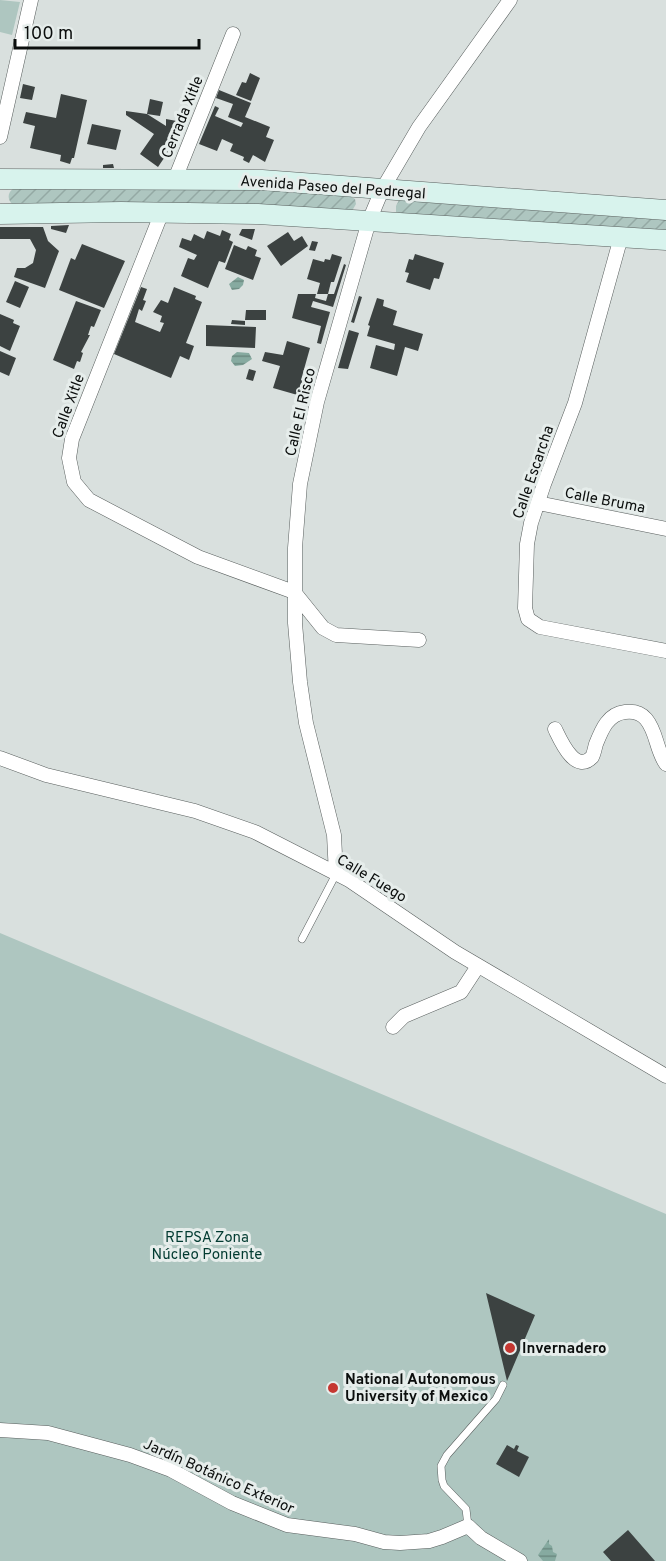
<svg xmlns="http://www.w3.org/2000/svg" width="666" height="1561" viewBox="0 0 666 1561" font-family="Overpass,sans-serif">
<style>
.grass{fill:#aec6c0}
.garden{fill:url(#garden-furrows)}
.water{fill:url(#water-rules)}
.building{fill:#3c4241}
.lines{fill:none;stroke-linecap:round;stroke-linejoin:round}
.service-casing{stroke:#595f5e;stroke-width:8}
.minor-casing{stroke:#595f5e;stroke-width:15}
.secondary-casing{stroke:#595f5e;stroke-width:21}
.service{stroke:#fff;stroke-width:7}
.minor{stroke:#fff;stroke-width:14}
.secondary{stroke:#d8f3ed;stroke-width:20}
.poi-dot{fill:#c53731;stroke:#e6edeb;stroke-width:2}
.labels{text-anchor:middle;stroke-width:6;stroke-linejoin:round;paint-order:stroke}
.street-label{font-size:15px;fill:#0b0e0d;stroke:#e6edeb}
.park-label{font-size:15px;fill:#023b31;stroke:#e6edeb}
.poi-label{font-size:15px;font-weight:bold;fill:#0b0e0d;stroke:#e6edeb;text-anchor:start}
</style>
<defs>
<pattern id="garden-furrows" width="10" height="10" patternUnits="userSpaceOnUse" patternTransform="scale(1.5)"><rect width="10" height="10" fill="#aec6c0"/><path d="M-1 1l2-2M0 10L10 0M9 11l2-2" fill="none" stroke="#94a9a4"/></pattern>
<pattern id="water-rules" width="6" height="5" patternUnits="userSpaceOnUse" patternTransform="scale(1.5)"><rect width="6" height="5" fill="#86aaa0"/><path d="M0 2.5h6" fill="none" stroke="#6c8981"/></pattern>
</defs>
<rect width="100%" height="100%" fill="#d9e0de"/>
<path class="grass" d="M0,0l20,2 -8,33 -12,-3z
M0,933l666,281v347h-666z"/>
<path class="garden" d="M14,188l247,1 89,7 5,3 1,5 -4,7 -339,-6c-6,-6 -6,-12 1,-17z
M400,198l266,18v20l-262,-21 -8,-3v-6z"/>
<path class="water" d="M238,277l6,3 -1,5 -4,4 -7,1 -3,-6z
M237,352l12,1 3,6 -9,6 -8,1 -4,-5 1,-5z
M549,1539v5l3,2 1,6 4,2 -2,7h-12l-5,-6z"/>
<path class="building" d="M250,73l10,5 -9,23 -15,-6 6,-13 4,1z
M23,84l12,3 -3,13 -12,-2z
M219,90l32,13 -6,14 25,10 -4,10 8,3 -9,22 -12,-7 -4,8 -6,-3 1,-3 -14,-6 3,-7 -11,-5 -5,12 -18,-7 16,-38 4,2 -4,8 26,11 2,-4 -15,-6 5,-13 -17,-6z
M61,94l26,6 -13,58h-2l-2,6 -10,-3 1,-6 -31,-7 5,-22 -12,-3 3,-11 30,6z
M150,99l13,3 -3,14 -13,-2z
M126,111l21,3 19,12v-7l16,3 -4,13 1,1 -21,31 -18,-13 14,-20 -28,-19z
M92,124l29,6 -5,20 -29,-6z
M113,164l1,4h-11v-3z
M69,225l-3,8 -15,-4v-3z
M0,227h43l5,14 11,10 -14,37 -31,-11 3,-9h8l8,-5 3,-13 -6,-11h-30z
M242,229h13l-3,11 -13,-5z
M222,230l9,4 -2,6 4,2 -8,21 -6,-2 -11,27 -27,-12 7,-18 6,2 3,-5 -18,-8 3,-9 9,3 3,-7 10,5 3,-8 13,5z
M288,232l6,9 8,-5 6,10 -27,20 -14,-20z
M312,241l6,1 -3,9 -6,-1z
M82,244l43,17 -21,47 -45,-18 12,-32 4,2z
M234,245l12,5 2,-4 9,4 -2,6 6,2 -8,22 -28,-11z
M332,254l10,3 -8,25h-3l-3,12h6l10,-30 2,1 -13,42 -20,-6 -2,6 19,5 -9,32 -4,-1 4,-17 -29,-8 6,-24h18l-1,4 11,3 2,-7h-11l3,-11 -13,-4 6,-20 11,3 1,-3 5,1z
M415,254l29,9 -5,16 -5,-1 -4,12 -24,-8 3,-9 -4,-1 4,-13 4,1z
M15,281l14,6 -9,21 -14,-6z
M141,287l6,2 -4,11 3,1 -4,10 -3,-2 -4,13 25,10 4,-9 -4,-1 2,-6 -9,-4 8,-12 7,3 6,-16 22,9 -1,3 7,3 -16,41 8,3 -5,14 -9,-4 -9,22 -57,-24z
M359,296l3,1 -8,26 -3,-1z
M377,298l7,2 -1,6 14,5 -4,14 30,9 -5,17 -13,-4 -8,29 -27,-8 6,-23 18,5 1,-6 -28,-8 3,-10 -2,-1z
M76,301l25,9 -7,17 -3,-1 -3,9h2l-9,17 2,1 -3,9 -3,-1 -3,8 -21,-9z
M246,310h20v10h-21z
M0,314l14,6 -1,3 7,3 -10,25 -10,-5z
M232,320l13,1v4l-14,-1z
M206,325l50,2 -1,21 -49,-2z
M349,330l10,3 -11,36 -10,-1z
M287,341l23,7 -9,32 5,1 -5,15 -28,-8 7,-22 -18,-5 3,-9 18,3z
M0,351l16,7 -7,18 -9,-4z
M249,369l7,2 -3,10 -7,-2z
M486,1293l49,22 -28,66z
M507,1445l7,4 2,-4 3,1 -2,5 12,6 -10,20 -23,-13z
M628,1530l27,31h-44l-8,-9z"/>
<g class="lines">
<g class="service-casing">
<path id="service" d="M302,939l34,-65
M468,1526l-2,-17 -22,-23 -2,-6 -1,-14 6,-11 49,-56 7,-14"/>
</g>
<g class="minor-casing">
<path id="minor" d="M0,137l31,-137
M175,179l58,-145
M162,212l-90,227 -3,19 5,24 15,18 109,57 96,35 29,36 13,7 83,5
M621,237l-46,166 -31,81 -13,39 -4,21 -2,64 3,11 12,8 126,24
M538,503l128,26
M555,729c5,10 20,46 37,28 2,-3 3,-10 4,-13 6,-15 12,-30 29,-32 8,-1 16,1 21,7 11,13 10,31 20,45
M0,758l46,17 149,36 60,21 94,48 106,72 211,124
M336,874l-2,-39 -28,-112 -6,-41 -5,-59v-75l5,-64 17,-82 52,-181 13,-31 37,-63 91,-127
M393,1027l11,-11 57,-24 17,-26
M0,1430l48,3 82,22 41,15 61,33 55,22 68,9 29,8 16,1 29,-2 13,-4 26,-11 13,12 39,23"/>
</g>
<g class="secondary-casing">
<path id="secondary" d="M0,179l262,1 404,30
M0,214l121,-2 137,2 408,26"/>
</g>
<use href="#service" class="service"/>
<use href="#minor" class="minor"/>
<use href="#secondary" class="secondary"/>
</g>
<g class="poi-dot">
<circle cx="510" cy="1348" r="6"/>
<circle cx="333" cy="1388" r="6"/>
</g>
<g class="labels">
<g class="street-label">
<text transform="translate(182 117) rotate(-68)" y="5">Cerrada Xitle</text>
<text transform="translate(333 187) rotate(4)" y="5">Avenida Paseo del Pedregal</text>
<text transform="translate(68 406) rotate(-70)" y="5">Calle Xitle</text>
<text transform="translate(300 412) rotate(-77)" y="5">Calle El Risco</text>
<text transform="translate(533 472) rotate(-71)" y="5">Calle Escarcha</text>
<text transform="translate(605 500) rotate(11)" y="5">Calle Bruma</text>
<text transform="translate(372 878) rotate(31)" y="5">Calle Fuego</text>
<text transform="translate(219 1476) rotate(24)" y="5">Jardín Botánico Exterior</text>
</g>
<g class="park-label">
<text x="207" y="1242">REPSA Zona<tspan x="207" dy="17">Núcleo Poniente</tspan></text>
</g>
<g class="poi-label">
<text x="522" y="1353">Invernadero</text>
<text x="345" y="1384">National Autonomous<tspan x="345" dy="17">University of Mexico</tspan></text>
</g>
</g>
<path d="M15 39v9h184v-9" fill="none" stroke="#0b0e0d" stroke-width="3"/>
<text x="24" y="39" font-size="18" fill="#0b0e0d" stroke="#e6edeb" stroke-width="4.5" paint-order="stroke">100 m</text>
</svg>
